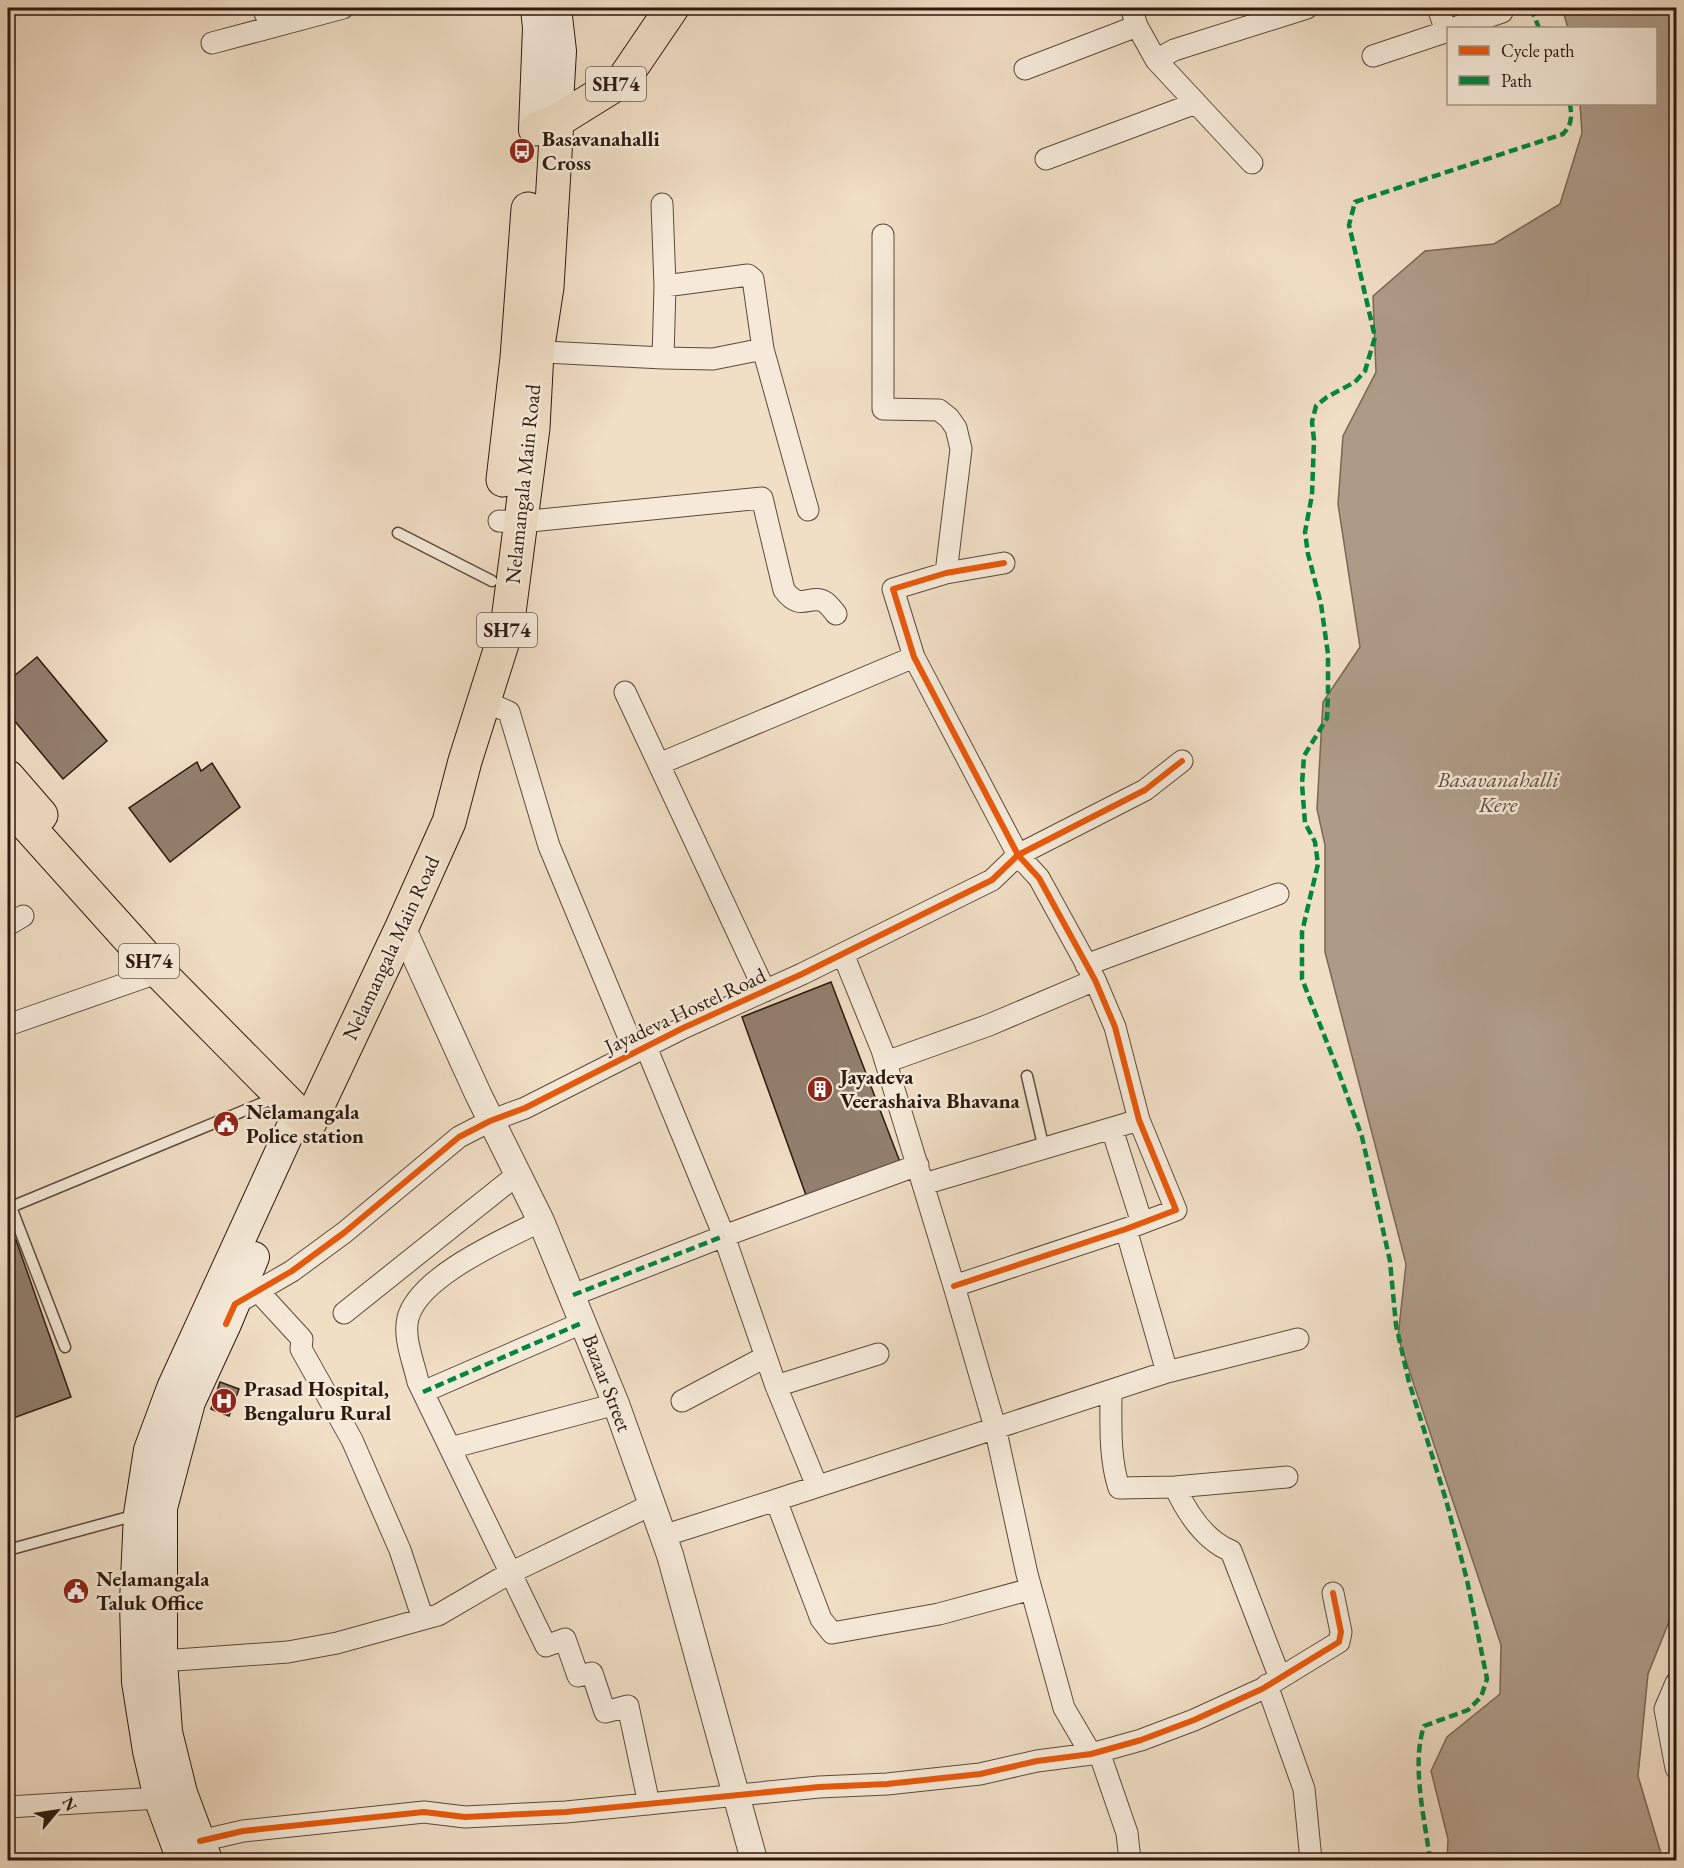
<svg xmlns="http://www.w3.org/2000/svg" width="1684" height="1868" viewBox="0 0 1684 1868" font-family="'EB Garamond',serif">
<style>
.water{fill:#ae9b87;stroke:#7a6757;stroke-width:1.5}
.building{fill:#927f6e;stroke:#2d190f;stroke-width:1.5}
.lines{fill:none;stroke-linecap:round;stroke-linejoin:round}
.service-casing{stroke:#5e4a3c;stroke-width:13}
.minor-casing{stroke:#5e4a3c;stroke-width:23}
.tertiary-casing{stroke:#5e4a3c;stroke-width:28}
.secondary-casing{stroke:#2d190f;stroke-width:32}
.primary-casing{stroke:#2d190f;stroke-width:35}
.service{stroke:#f5ead9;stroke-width:10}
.minor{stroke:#f5ead9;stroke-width:21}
.tertiary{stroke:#f5ead9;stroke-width:26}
.secondary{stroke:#f5ead9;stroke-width:30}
.primary{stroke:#f0dec5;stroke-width:33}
.quiet{stroke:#00873e;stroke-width:4.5;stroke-dasharray:9 4.5;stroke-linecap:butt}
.cycleway-casing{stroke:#f5ead9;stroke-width:10}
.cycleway{stroke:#e8590c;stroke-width:6}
.labels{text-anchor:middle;stroke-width:5;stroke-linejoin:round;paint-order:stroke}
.shield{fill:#f5ead9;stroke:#69584c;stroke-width:1.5}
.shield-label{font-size:20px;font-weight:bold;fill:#2d190f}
.poi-label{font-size:21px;font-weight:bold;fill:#2d190f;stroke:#f5ead9;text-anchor:start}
.street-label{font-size:21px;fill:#2d190f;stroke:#f5ead9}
.water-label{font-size:22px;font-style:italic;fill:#614d3f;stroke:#f5ead9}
</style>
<rect width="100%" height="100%" fill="#f0dec5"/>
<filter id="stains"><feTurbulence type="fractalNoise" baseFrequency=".00333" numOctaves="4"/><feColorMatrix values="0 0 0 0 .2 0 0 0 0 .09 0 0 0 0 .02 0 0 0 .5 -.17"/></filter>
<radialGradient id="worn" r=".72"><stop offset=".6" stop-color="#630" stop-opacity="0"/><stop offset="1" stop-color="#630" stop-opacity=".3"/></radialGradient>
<path class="water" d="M1562,8h114v1601l-3,3 -25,62 -10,102 25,84h-216l1,-21 -17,-68 16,-34 53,-43 1,-49 -103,-308 8,-73 -81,-312v-107l-8,-36 6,-107 37,-55 -22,-143 5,-68 33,-64 -3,-76 52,-45 69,-7 66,-40 22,-71 -2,-29h76v-76h-88z"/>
<path class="building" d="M37,657l70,84 -44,38 -55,-66v-32z
M197,762l4,9 11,-8 28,44 -70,55 -41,-54z
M831,982l69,180 -93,36 -65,-181z
M16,1240l55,157 -63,23v-177z
M220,1382l19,7 -10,27 -18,-7z"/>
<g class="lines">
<g class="service-casing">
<path id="service" d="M398,533l94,48
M1027,1076l17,73
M8,1204l3,3 54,140
M11,1207l266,-110
M8,1550l128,-35"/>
</g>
<g class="minor-casing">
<path id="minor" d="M263,8l8,19
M1131,8l6,18 19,34
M1438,8l8,23
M1454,28l48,-16
M212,43l131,-35
M1373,56l75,-25
M1025,69l112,-43
M1046,159l150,-56
M1252,163l-96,-103 18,-10 133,-42
M662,204l3,82
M883,235v174l56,1 10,8 7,10 5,21 -15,124
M525,351l138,7 50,1 50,-10
M663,358l2,-72 83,-11 5,4 10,70 45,161
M499,521l21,1 242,-24 22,92c17,23 26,3 41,12 4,3 8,8 11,12
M625,692l140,299
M484,701l25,11 40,134 86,206
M659,764l255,-107
M8,925l15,-9
M843,954l39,96 72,236 41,141 32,147 37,134 27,46
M1086,965l192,-71
M8,1025l160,-56
M646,1047l78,189 52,150 41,100
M886,1062l103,-37 106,-45
M1112,1129l30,94
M924,1184l215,-64
M541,1221c-36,18 -122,55 -133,97 -5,20 6,45 10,64l128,264 19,-7 13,37 14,-3 13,39 23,-6 21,98
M1126,1229l41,143
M954,1286l172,-57 50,-19 -37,-90 -24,-93 -20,-47 -56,-102 -21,-23 -104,-198 -21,-68 53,-16 58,-10
M258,1291l44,48 -1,10 51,91 48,110 23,69
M573,1295l151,-59 194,-71
M233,1310l2,-6 57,-33 53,-39 114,-95 31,-16 35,-13 158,-80 119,-54 190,-94 26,-25 127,-65 37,-29
M344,1313l174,-139
M776,1386l102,-32
M1111,1391c0,32 -2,66 8,97l56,-1c12,26 29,53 56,64l49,127
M423,1392l161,-70
M682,1401l83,-44
M450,1448l166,-44
M1175,1487l112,-10
M663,1536l113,-36
M1031,1589l-92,25 -107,19 -11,-14 -45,-119 391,-128 131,-33
M162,1661l126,-9 49,-9 101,-28 72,-42 143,-69
M1676,1683l-11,26 11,59
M1267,1685l37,104 7,71
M1099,1752l28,81 3,27
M8,1807l151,-9 12,-3
M200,1841l43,-10 181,-19 41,5 101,-5 253,-25 68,-3 93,-10 57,-13 54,-7 50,-14 53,-20 68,-31 77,-47 2,-10 -8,-39"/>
</g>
<g class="tertiary-casing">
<path id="tertiary" d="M402,927l76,167 63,127 75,183 54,151 84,305"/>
</g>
<g class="secondary-casing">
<path id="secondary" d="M556,8l5,43 -4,70
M534,130l4,-102 -2,-20
M182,1860l-23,-62 -11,-47 -11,-69 -2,-80 4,-88 10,-64 23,-62 126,-275
M207,1860l-25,-67 -15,-61 -5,-71v-153l28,-106 36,-78 28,-67"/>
</g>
<g class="primary-casing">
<path id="primary" d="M536,129l21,-8 66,-41 49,-72
M503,480l14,-122 11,-149
M8,777l33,38
M8,804l151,168 139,141 12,9 92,-195 47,-105 16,-61 42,-133 26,-200 4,-76 10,-65 10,-166"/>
</g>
<use href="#service" class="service"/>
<use href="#minor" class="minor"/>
<use href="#tertiary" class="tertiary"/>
<use href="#secondary" class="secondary"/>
<use href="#primary" class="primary"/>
<path class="quiet" d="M1531,8l8,20
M573,1295l151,-59
M423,1392l161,-70
M1430,1860c-5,-40 -19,-95 -6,-134l44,-16 13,-13 6,-18 -20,-99 -21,-80 -37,-118 -13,-57 -6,-64 -28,-124 -23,-64 -37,-94v-47l16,-68 -3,-22 -10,-19 -3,-39 2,-28 23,-38 1,-24v-40l-7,-50 -13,-50 -3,-22 7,-37 2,-55 -2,-18 4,-16 11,-9 28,-15 10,-11 10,-34 -26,-112 6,-23 208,-68c9,-10 9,-17 7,-30"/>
<g class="cycleway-casing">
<path id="cycleway" d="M954,1286l172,-57 50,-19 -37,-90 -24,-93 -20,-47 -56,-102 -21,-23 -104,-198 -21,-68 53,-16 58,-10
M226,1324l9,-20 57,-33 53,-39 114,-95 31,-16 35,-13 158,-80 119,-54 190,-94 26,-25 127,-65 37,-29
M200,1841l43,-10 181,-19 41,5 101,-5 253,-25 68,-3 93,-10 57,-13 54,-7 50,-14 53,-20 68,-31 77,-47 2,-10 -8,-39"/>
</g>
<use href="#cycleway" class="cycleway"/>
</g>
<defs>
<g id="bus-disc" transform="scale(1.35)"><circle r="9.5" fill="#8f2418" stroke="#f5ead9"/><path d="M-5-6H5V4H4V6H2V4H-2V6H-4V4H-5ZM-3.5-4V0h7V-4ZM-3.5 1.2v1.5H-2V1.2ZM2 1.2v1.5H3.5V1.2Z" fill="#fff"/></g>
<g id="building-disc" transform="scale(1.35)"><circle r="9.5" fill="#8f2418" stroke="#f5ead9"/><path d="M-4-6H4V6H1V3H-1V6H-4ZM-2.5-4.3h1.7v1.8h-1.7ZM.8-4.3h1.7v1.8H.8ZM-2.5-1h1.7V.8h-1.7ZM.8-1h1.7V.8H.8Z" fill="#fff"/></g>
<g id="civic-disc" transform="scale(1.35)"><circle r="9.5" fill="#8f2418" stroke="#f5ead9"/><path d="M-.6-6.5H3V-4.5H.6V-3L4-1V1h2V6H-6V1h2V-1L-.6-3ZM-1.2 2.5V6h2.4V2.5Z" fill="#fff"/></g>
<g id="hospital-disc" transform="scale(1.35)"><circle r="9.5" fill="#8f2418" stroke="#f5ead9"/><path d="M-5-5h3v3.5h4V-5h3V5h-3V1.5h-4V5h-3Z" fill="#fff"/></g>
</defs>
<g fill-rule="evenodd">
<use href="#bus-disc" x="522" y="151"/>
<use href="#building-disc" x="820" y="1089"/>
<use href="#civic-disc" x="226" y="1124"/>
<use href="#hospital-disc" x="224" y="1401"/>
<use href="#civic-disc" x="76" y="1591"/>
</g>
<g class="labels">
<g class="shield">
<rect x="586" y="67" width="60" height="34" rx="4.5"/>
<rect x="477" y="613" width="60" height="34" rx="4.5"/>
<rect x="119" y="944" width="60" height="34" rx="4.5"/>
</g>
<g class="shield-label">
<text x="616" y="91">SH74</text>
<text x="507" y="637">SH74</text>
<text x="149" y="968">SH74</text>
</g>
<g class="poi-label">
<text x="542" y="146">Basavanahalli<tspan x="542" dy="24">Cross</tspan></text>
<text x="840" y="1084">Jayadeva<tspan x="840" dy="24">Veerashaiva Bhavana</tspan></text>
<text x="246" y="1119">Nelamangala<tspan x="246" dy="24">Police station</tspan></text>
<text x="244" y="1396">Prasad Hospital,<tspan x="244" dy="24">Bengaluru Rural</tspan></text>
<text x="96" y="1586">Nelamangala<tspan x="96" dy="24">Taluk Office</tspan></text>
</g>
<g class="street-label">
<text transform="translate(523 484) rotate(-84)" y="7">Nelamangala Main Road</text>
<text transform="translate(391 948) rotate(-65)" y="7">Nelamangala Main Road</text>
<text transform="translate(685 1011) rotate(-25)" y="7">Jayadeva Hostel Road</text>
<text transform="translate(607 1383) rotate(69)" y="7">Bazaar Street</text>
</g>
<g class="water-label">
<text x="1498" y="787">Basavanahalli<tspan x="1498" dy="25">Kere</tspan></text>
</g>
</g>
<rect width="1684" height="1868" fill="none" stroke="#f0dec5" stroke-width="30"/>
<rect x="9" y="9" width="1666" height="1850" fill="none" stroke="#2d190f" stroke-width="3"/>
<rect x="15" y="15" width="1654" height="1838" fill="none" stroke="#2d190f" stroke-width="1.5"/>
<rect x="1447" y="27" width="210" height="78" fill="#f5ead9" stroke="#a59688" stroke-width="1.5"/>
<rect x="1459" y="46" width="30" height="9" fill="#e8590c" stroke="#a59688" stroke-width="1.5"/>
<text x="1501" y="57" font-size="18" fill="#2d190f">Cycle path</text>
<rect x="1459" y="76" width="30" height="9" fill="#00873e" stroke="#a59688" stroke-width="1.5"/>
<text x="1501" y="87" font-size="18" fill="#2d190f">Path</text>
<g transform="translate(57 1811) rotate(61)" stroke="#f5ead9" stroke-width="4.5" paint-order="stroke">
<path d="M0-4.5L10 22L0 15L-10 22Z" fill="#2d190f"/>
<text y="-9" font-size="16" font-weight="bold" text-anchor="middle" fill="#2d190f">N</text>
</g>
<rect width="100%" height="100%" filter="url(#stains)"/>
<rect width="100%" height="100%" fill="url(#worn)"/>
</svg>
